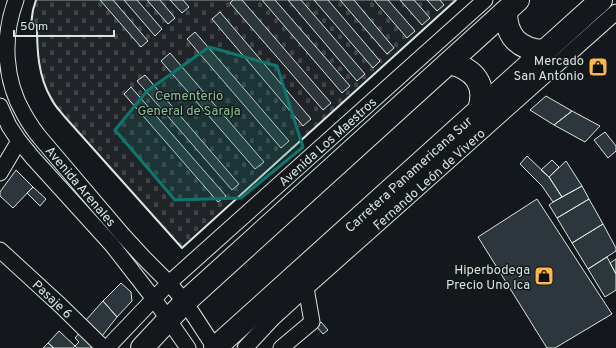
<svg xmlns="http://www.w3.org/2000/svg" width="616" height="348" viewBox="0 0 616 348" font-family="Overpass,sans-serif">
<style>
.cemetery{fill:url(#cemetery-stones);stroke:#939e99}
.building{fill:#2c363c;stroke:#d8e6dc}
.lines{fill:none;stroke-linecap:round;stroke-linejoin:round}
.minor-casing{stroke:#d8e6dc;stroke-width:17}
.highway-casing{stroke:#d8e6dc;stroke-width:24}
.minor{stroke:#14181c;stroke-width:15}
.highway{stroke:#14181c;stroke-width:22}
.wall{stroke:#d8e6dc;stroke-width:2}
.marked{fill:#0f766e;fill-opacity:0.2;stroke:#0f766e;stroke-width:3;stroke-linejoin:round}
.labels{text-anchor:middle;stroke-width:3;stroke-linejoin:round;paint-order:stroke}
.poi-label{font-size:13px;fill:#d8e6dc;stroke:#14181c;text-anchor:end}
.park-label{font-size:13px;fill:#8ac095;stroke:#14181c}
.street-label{font-size:13px;fill:#d8e6dc;stroke:#14181c}
</style>
<defs>
<pattern id="cemetery-stones" width="16" height="16" patternUnits="userSpaceOnUse"><rect width="16" height="16" fill="#202428"/><path d="M2 7V4a2 2 0 0 1 4 0v3zM10 15v-3a2 2 0 0 1 4 0v3z" fill="#404447"/></pattern>
</defs>
<rect width="100%" height="100%" fill="#14181c"/>
<path class="cemetery" d="M36,0h420l-274,248 -118,-132c-4,-5 -9,-11 -13,-17 -13,-23 -14,-49 -14,-74l-6,-1 2,-14z"/>
<path class="building" d="M100,0h13l35,41 -7,6z
M124,0h13l25,29 -7,7z
M147,0h13l15,18 -7,6z
M170,0h13l6,7 -7,6z
M233,0h9l89,103 -8,7 -93,-107z
M262,0h13l75,86 -8,7z
M288,0h13l64,74 -8,7z
M314,0h14l52,61 -7,7z
M340,0h14l40,48 -7,6z
M374,0h14l27,31 -8,7z
M400,0h14l16,18 -8,7z
M427,0h13l4,5 -7,6z
M220,12l91,107 -8,7 -91,-107z
M195,32l94,109 -8,7 -94,-109z
M170,53l94,109 -9,7 -94,-108z
M145,75l94,109 -7,6 -95,-109z
M131,87l95,109 -8,6 -94,-108z
M546,96l26,15 -18,14 -24,-15z
M572,111l28,15 -15,16 -31,-17z
M605,132l11,14v5l-8,7 -14,-18z
M527,156l22,21 13,20 -9,5 -11,-16 -22,-22z
M552,160l7,7 -10,10 -8,-7z
M566,161l16,25 -20,11 -13,-20z
M16,170l17,17 -20,21 -13,-12v-4z
M582,186l7,13 -32,19 -8,-13 4,-3z
M33,187l13,12 -6,7 -13,-13z
M537,199l75,115 -57,34h-8l-69,-111z
M589,199l14,25 -31,19 -15,-25z
M603,224l13,24v3l-28,18 -16,-26z
M607,257l9,17v16l-11,7 -17,-28z
M616,259v15l-6,-11z
M121,283l10,9 1,9 -15,16 -14,-16z
M103,301l14,16 -15,19 -16,-16z
M321,322l7,8 -5,4 -7,-8z
M82,330l11,18h-16l-2,-2 4,-4 -4,-4z
M59,331l16,15 -2,2h-19l-6,-5z
M48,343l6,5h-11z"/>
<g class="lines">
<g class="minor-casing">
<g id="minor">
<path id="s1" d="M16,0c-14,37 -12,80 8,114 5,9 11,18 18,26l80,94 22,24 25,25 16,19 30,46"/>
<path d="M0,106l9,20 10,15 14,17 79,87 42,54 34,49"/>
<path d="M0,173l19,-32"/>
<path id="s2" d="M0,250l60,55 44,43"/>
<path id="s3" d="M107,348l62,-65 316,-283"/>
<path id="s4" d="M245,348l28,-30 33,-30 310,-276"/>
<path d="M281,348l31,-26 -6,-34"/>
</g>
</g>
<g class="highway-casing">
<g id="highway">
<path d="M506,11c0,25 12,38 37,40"/>
<path d="M450,63c24,6 37,21 29,47"/>
<path d="M142,348l43,-46 333,-302"/>
<path id="s5" d="M215,348l386,-348"/>
</g>
</g>
<use href="#minor" class="minor"/>
<use href="#highway" class="highway"/>
<path class="wall" d="M36,0l-3,10 -2,14 6,1c0,25 1,51 14,73 3,7 9,13 13,18l118,132 274,-248"/>
</g>
<path class="marked" d="M209,47l68,19 26,81 -62,51 -66,2 -60,-70 32,-39z"/>
<defs>
<g id="shop-square" transform="scale(1)"><rect x="-9" y="-9" width="18" height="18" rx="4" fill="#ffb74d" stroke="#14181c"/><path d="M-5-2.5h2.3a2.7 3.5 0 0 1 5.4 0H5L5.5 6h-11ZM-1.5-2.5h3a1.5 2.3 0 0 0-3 0Z" fill="#111"/></g>
</defs>
<g fill-rule="evenodd">
<use href="#shop-square" x="598" y="67"/>
<use href="#shop-square" x="544" y="276"/>
</g>
<g class="labels">
<g class="poi-label">
<text x="584" y="65">Mercado<tspan x="584" dy="15">San Antonio</tspan></text>
<text x="530" y="274">Hiperbodega<tspan x="530" dy="15">Precio Uno Ica</tspan></text>
</g>
<g class="park-label">
<text x="189" y="100">Cementerio<tspan x="189" dy="15">General de Saraja</tspan></text>
</g>
<g class="street-label">
<text dy="5" stroke="none"><textPath href="#s3" startOffset="302">Avenida Los Maestros</textPath></text>
<text dy="5" stroke="none"><textPath href="#s5" startOffset="260">Carretera Panamericana Sur</textPath></text>
<text dy="5" stroke="none"><textPath href="#s4" startOffset="250">Fernando León de Vivero</textPath></text>
<text dy="5" stroke="none"><textPath href="#s1" startOffset="210">Avenida Arenales</textPath></text>
<text dy="5" stroke="none"><textPath href="#s2" startOffset="72">Pasaje 6</textPath></text>
</g>
</g>
<path d="M14 30v6h100v-6" fill="none" stroke="#d8e6dc" stroke-width="2"/>
<text x="20" y="30" font-size="12" fill="#d8e6dc" stroke="#14181c" stroke-width="3" paint-order="stroke">50 m</text>
</svg>
